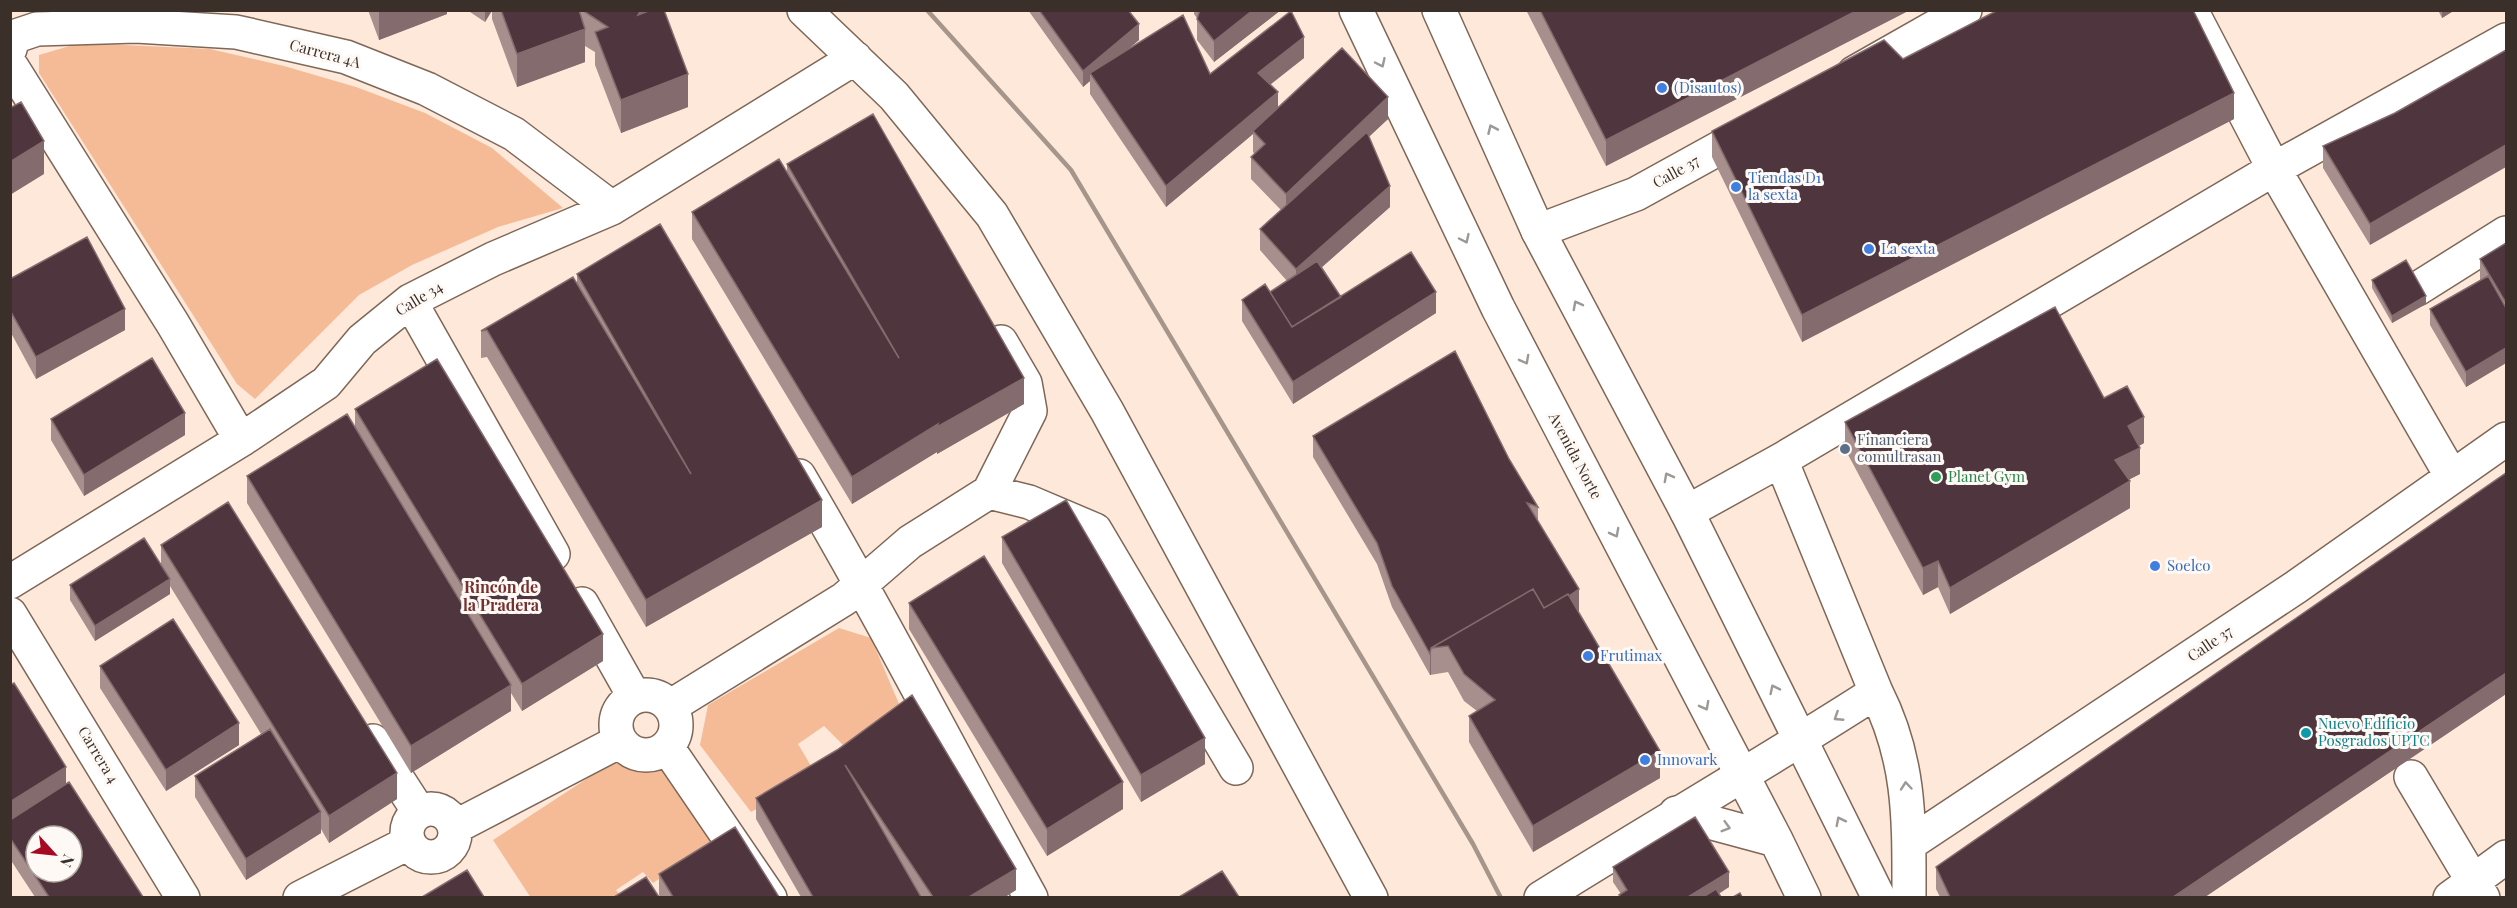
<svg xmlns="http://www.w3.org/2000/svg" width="2517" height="908" viewBox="0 0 2517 908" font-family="'Playfair Display',serif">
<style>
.green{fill:#f4bb96}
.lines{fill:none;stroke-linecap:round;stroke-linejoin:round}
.street-casing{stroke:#7e6757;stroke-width:36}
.primary-casing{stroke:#7e6757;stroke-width:36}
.street{stroke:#fff;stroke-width:33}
.primary{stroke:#fff;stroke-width:33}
.rail{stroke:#a5958a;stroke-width:4.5}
.wall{fill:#a68f8c}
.shaded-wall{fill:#846b6d}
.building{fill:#4f363e;stroke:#846b6d;stroke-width:1.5;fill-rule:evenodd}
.oneway{stroke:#9c9894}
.shop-dot{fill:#3f7fe0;stroke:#fef9f5;stroke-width:2}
.service-dot{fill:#5c6f8a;stroke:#fef9f5;stroke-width:2}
.leisure-dot{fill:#2e9e5b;stroke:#fef9f5;stroke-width:2}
.culture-dot{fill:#0f9aa8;stroke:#fef9f5;stroke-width:2}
.labels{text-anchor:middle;stroke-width:6;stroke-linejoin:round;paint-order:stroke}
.street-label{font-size:15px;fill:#3a3029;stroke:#fef9f5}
.shop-label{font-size:15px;fill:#366cbe;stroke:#fef9f5;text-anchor:start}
.service-label{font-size:15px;fill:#4e5e75;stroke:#fef9f5;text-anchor:start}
.leisure-label{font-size:15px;fill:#27864d;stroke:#fef9f5;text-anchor:start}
.culture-label{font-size:15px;fill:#0d838f;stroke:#fef9f5;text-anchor:start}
.neighbourhood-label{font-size:16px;font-weight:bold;fill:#76302f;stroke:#fef9f5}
</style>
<rect width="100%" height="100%" fill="#fee8da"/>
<path class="green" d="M80,43l130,6 74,17 72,21 69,26 67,35 71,60 -65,19 -86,38 -53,30 -104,104 -18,-15 -198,-311v-18z
M839,628l32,10 31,73 -54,39 -24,-24 -26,18 19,32 -66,36 -51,-67 8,-40z
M620,757l47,13 45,74 -59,39 -10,-11 -27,18 6,7 -91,1 -38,-58z"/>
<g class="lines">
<g class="street-casing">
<path id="street" d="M804,10l90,86 98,119 115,196 264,487
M2191,10l83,159 178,308
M10,49l3,-12 24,-8 99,-3 100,6 110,25 81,32 87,45 98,74
M10,64l163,260 68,116
M1854,73l111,-63
M1538,231l98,-37 116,-64
M2417,289l89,-56
M410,301l143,253
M1781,460l95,232c35,69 33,130 33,206
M799,476c81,138 155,281 232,422
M989,492l40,10 66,28 141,238
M1687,512l94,-52 493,-291 232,-129
M10,582l231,-142 85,-57 36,-43 48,-39 83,-42 119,-51 243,-150
M582,604l52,92
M10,614l173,284
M616 725a30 30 0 1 1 60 0a30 30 0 1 1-60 0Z
M671,706l173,-107 66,-57 79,-50 41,-81 -5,-28 -24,-41
M373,741l46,71
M667,747l103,151
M2411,777l72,121
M407 833a24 24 0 1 1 48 0a24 24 0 1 1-48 0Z
M455,827l165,-86
M1909,844l387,-257 210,-148
M300,898l108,-55
M1541,898c111,-70 225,-135 335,-206
M2450,898l56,-41"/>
</g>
<g class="primary-casing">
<path id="primary" d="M1356,10l142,298 278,532 28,58
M1439,10l99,221 149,281 192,386
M1676,813l100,27"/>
</g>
<use href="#street" class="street"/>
<use href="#primary" class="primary"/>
<path class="rail" d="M927,10l144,160 402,674 28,54"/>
</g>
<path class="wall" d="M368,10h79v4l-68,26z
M467,10h197l24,97 -67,26 -26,-68v-13l-10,-6v16l-68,25 -25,-68v-8l-7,11z
M1028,10h100l11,30 -12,10 83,24 94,-16 -34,27 8,23 110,11 -19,17 21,71 -68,60 19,30 95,16 -143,91 -51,-83v-21l28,-8 17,-11 -27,-31v-21l21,-19 -30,-31v-22l4,-3 -2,-2v-18l-87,73 -76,-113v-13l-7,6z
M1194,10h87l-67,52 -17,-22v-22l-3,-4z
M1526,10h384l-304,156z
M2438,10h17l-13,8z
M1903,59l331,60 -432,223 -90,-185v-26z
M2395,113l-25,132 -47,-77v-22z
M787,164l237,240 -87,50v-2l-85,52 -160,-265v-27l95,-39z
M2506,243v120l-40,24 -36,-62v-16l50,-29v-21z
M577,274l245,253 -176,100 -159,-270 -6,1v-27l96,-49z
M10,279l115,51 -89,49 -26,-48z
M2372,280l54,24 -34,19 -20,-35z
M2104,398l40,45 -5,3 1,28 -11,5 1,29 -180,106 -12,-27 -15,8 -78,-146v-27z
M355,409l248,252 -81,50 -11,-18v18l-100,62 -164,-270v-27l108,-48z
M51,419l134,16 -101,61 -33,-56z
M1313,436l196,23 29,48v14l41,90h-1l82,167 -127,74 -64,-110v-26l8,-5 -13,-10 -16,-29 -18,3 -38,-68 -15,-43 -64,-107z
M2506,473v221l-301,203h-265l-4,-8v-22z
M1002,537l203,227 -64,38 -139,-239z
M161,545l236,254 -68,44 -8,-14v4l-75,47 -51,-83v-21l66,-42 -91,-148v8l-75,47 -25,-41v-15l91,-21z
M909,603l214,206 -76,47 -138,-227z
M100,666l139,79 -73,46 -66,-103z
M10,685l56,99 77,113h-108l-25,-38z
M837,750l179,140 -11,7h-204l-45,-78v-21z
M1613,867l116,20 -10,7 2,3h-102v-2l2,-1 -8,-12z
M659,874l120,23h-119l-1,-2z"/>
<path class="shaded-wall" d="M379,10h68v4l-68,26z
M485,10h7l-7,12z
M641,10h20l-23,5z
M1253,10h28l-67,52v-21z
M1858,10h52l-304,156v-26z
M2442,10h13l-13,8z
M1139,24v16l-46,38 -3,-5v8l-7,6v-16z
M585,29v33l-68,25v-33z
M1304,37v21l-46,36v-21z
M688,74v33l-67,26v-33z
M1278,92v21l-25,18v3l-87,73v-21z
M2234,93v26l-432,223v-27z
M1388,97v22l-102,96v-21z
M44,141v33l-34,21v-33z
M2506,145v22l-136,78v-21z
M1390,186v21l-94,83v-21z
M1436,292v21l-143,91v-22z
M2426,296v8l-34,19v-7z
M125,309v21l-89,49v-22z
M2506,348v15l-40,24v-15z
M1024,378v26l-87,50v-2l-85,52v-27l86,-53z
M185,413v22l-101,61v-21z
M2144,417v26l-16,9v-26z
M2140,448v26l-25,13v-27z
M2130,481v27l-180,106v-26z
M822,500v27l-176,100v-27z
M1938,561v26l-15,8v-27z
M170,579v15l-75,47v-15z
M1579,589v22l-35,23v-21z
M603,634v27l-81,50v-27z
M1431,653v22h-1v-21z
M2506,673v21l-301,203h-32z
M511,685v26l-100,62v-27z
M239,723v22l-73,46v-21z
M1205,738v26l-64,38v-27z
M1660,751v27l-127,74v-26z
M66,767v22l-56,34v-21z
M397,773v26l-68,44v-27z
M1123,782v27l-76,47v-27z
M321,812v21l-75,47v-21z
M1016,869v21l-11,7h-36z
M1729,872v15l-17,10h-24z"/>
<path class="building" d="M501,10h78l6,19 -68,25z
M582,10h59l-3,5 13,-5h13l24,64 -67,26 -26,-68 13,-5z
M1039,10h89l11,14 -56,47z
M1200,10h53l-39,31 -17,-22z
M1540,10h318l-252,130z
M1998,10h195l41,83 -432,222 -90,-184 172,-91 19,19z
M1291,11l13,26 -46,36 20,19 -112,94 -76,-113 93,-58 27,59z
M1342,48l46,49 -102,97 -35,-37 14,-13 -12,-13z
M2506,50v95l-136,79 -47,-78 72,-33z
M21,102l23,39 -34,21v-54z
M873,114l151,264 -87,49 1,-3 -86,53 -160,-265 87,-53 120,199 -112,-194z
M1367,132l23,54 -94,83 -36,-40z
M660,224l162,276 -176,100 -159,-270 -6,1 92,-54 118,197 -114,-200z
M87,237l38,72 -89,48 -26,-47v-31z
M2506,243v60l-26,-44z
M1411,252l25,40 -143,90 -51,-82 23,-16 27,43z
M2406,260l20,36 -34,20 -20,-36z
M1317,261l24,36 -49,30 -22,-35z
M2488,276l18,32v40l-40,24 -36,-63z
M2055,307l49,91 23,-12 17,31 -16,9 12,22 -25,12 15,21 -180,107 -12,-27 -15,7 -78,-146z
M1455,351l54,108 29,48 -11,-4 52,86 -10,7 -1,-2 -24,14 -11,-19 -102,59 -1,6 -38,-68 -15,-43 -64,-107z
M152,358l33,55 -101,62 -33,-56z
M437,359l166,275 -81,50 -167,-275z
M347,414l164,271 -100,61 -164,-270z
M2506,473v200l-333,224h-223l-14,-30z
M1066,500l139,238 -64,37 -139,-238z
M228,502l169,271 -68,43 -168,-271z
M144,538l26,41 -75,47 -25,-41z
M984,556l139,226 -76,47 -138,-226z
M1533,589l11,19 24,-14 92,157 -127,75 -64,-110 26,-16 -31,-26 -16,-28 -17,2z
M173,619l66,104 -73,47 -66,-104z
M14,683l52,84 -56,35v-117z
M912,695l104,174 -47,28h-36l-88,-132 76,132h-108l-57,-99 81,-48z
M270,729l51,83 -75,47 -51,-83z
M69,782l74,115h-94l-39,-59v-18zM36,836h36v36h-36z
M1695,817l34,55 -41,25h-67l-2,-2 8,-5 -14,-23z
M735,827l44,70h-106l-14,-23z
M467,870l17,27h-62z
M1222,871l17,26h-60z
M646,877l13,20h-45z
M1716,889l5,8h-18z
M1740,893l2,4h-9z"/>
<defs><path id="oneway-chevron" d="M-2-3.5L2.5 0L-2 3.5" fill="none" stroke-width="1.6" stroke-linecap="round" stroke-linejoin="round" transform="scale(1.5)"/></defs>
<g class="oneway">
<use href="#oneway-chevron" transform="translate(1381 63) rotate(65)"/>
<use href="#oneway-chevron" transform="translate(1492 129) rotate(-114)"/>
<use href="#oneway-chevron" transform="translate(1465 239) rotate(65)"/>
<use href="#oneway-chevron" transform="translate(1577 305) rotate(-118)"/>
<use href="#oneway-chevron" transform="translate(1525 360) rotate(62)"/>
<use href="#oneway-chevron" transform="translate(1668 477) rotate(-118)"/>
<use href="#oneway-chevron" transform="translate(1615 533) rotate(62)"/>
<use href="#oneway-chevron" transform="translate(1774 689) rotate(-116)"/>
<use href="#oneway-chevron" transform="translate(1705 706) rotate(62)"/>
<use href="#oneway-chevron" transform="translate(1838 717) rotate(147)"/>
<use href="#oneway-chevron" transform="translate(1906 786) rotate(-95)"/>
<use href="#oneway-chevron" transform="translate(1840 821) rotate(-117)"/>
<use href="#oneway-chevron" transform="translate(1726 827) rotate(16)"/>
</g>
<g class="shop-dot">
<circle cx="1662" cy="88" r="6"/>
<circle cx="1736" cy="187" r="6"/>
<circle cx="1869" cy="249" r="6"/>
<circle cx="2155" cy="566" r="6"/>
<circle cx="1588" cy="656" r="6"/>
<circle cx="1645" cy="760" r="6"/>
</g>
<circle class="service-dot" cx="1845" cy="449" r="6"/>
<circle class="leisure-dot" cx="1936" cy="477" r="6"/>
<circle class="culture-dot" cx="2306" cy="733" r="6"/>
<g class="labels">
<g class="street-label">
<text transform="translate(325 54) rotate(15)" y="5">Carrera 4A</text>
<text transform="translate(1676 172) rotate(-29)" y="5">Calle 37</text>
<text transform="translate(419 299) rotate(-31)" y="5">Calle 34</text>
<text transform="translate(1575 456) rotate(62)" y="5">Avenida Norte</text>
<text transform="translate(2210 644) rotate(-34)" y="5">Calle 37</text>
<text transform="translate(98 755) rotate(59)" y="5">Carrera 4</text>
</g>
<g class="shop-label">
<text x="1674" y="93">(Disautos)</text>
<text x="1748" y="183">Tiendas D1<tspan x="1748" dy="17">la sexta</tspan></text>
<text x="1881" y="254">La sexta</text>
<text x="2167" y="571">Soelco</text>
<text x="1600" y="661">Frutimax</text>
<text x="1657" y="765">Innovark</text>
</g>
<g class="service-label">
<text x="1857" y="445">Financiera<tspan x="1857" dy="17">comultrasan</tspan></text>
</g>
<g class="leisure-label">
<text x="1948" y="482">Planet Gym</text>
</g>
<g class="culture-label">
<text x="2318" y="729">Nuevo Edificio<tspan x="2318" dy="17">Posgrados UPTC</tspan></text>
</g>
<g class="neighbourhood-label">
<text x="501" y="593">Rincón de<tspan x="501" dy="18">la Pradera</tspan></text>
</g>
</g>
<rect width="2517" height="908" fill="none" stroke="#3a3029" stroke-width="24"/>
<g transform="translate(54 854) rotate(117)"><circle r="28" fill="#fef9f5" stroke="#b0a9a3" stroke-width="1.5"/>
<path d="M0-4.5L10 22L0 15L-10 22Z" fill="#a50a22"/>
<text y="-9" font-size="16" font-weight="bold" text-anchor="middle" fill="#3a3029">N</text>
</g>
</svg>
